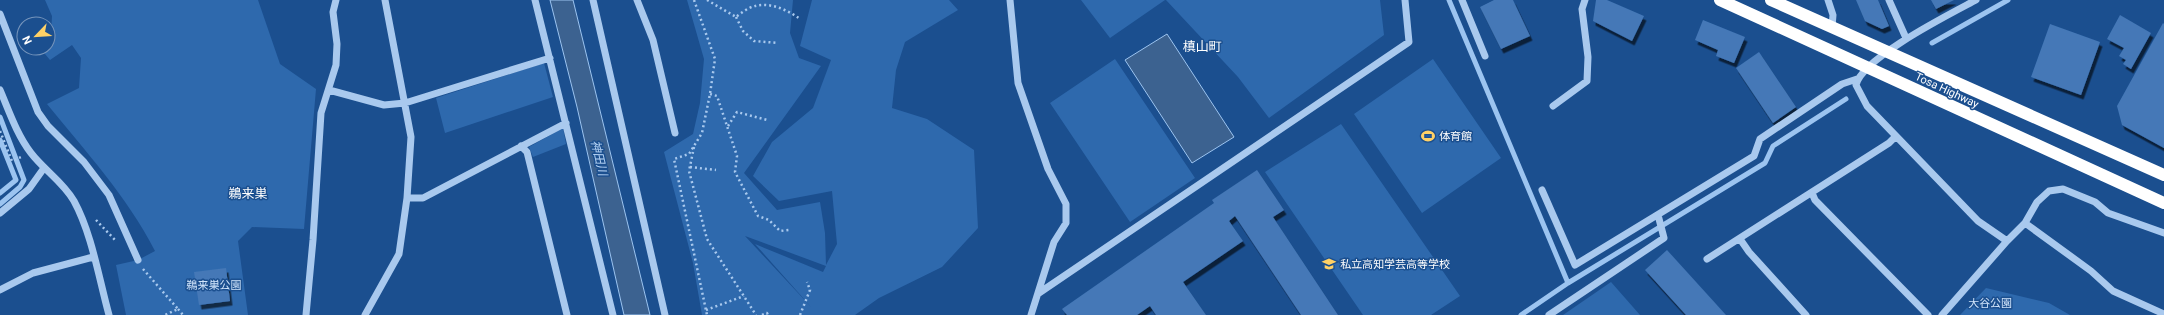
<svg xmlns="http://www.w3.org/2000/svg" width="2164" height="315" viewBox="0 0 2164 315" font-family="Roboto,'Noto Sans JP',sans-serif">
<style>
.green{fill:#2e69ad;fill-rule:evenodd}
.water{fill:#3c6290;stroke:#9cc4f0}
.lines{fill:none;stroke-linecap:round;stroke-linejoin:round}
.stream{stroke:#9cc4f0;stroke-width:5}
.building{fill:#4478b7;filter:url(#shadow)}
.path{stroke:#a9c9ee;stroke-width:2.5;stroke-dasharray:2 3;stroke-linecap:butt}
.minor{stroke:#a9c9ee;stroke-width:7}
.highway{stroke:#fff;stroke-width:12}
.labels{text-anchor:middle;stroke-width:3;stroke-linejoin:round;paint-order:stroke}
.street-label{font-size:11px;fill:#fff;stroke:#1b4f8f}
.poi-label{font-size:11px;fill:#fff;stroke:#1b4f8f;text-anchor:start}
.park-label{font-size:11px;fill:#cfe3fa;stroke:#1b4f8f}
.water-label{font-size:12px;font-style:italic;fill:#b5d3f5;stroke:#1b4f8f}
.quarter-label{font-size:13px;fill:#fff;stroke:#1b4f8f}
</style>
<defs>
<filter id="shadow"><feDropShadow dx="2.5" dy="4.5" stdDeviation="0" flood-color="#0009"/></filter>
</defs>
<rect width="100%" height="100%" fill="#1b4f8f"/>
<path class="green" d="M45,0h213l22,64 36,25 -12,140 -52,-2 -14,14 10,74h-122l-10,-50 22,-5 17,-9c-28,-55 -70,-100 -108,-147l32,-16 2,-30 -9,-13 -22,15 -10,-12h8v-9l3,-3 1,-20z
M687,0h106l-3,33 9,25 22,8 -77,107 33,37 43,-8 5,31 1,32 11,-21 -5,-53 -53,10 -26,-25 19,-34 41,-34 18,-48 -31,-14 12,-46h137l9,10 -53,32 -9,28 -4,38 35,11 47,31 4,78 -36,39 -63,31 -24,17h-153l-9,-52 -29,-111 29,-18 7,-31 4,-44zM745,236l81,30 -3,6 -68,-28 57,64z
M1081,0h84l-55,38z
M1166,0h214l4,35 -115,83 -31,-41z
M1115,59l80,119 -65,44 -80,-119z
M1433,59l68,99 -79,55 -68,-99z
M544,63l9,34 -108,36 -9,-35z
M1341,124l119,172 -29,19h-68l-98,-143z
M563,128l3,16 -33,13 -4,-10z
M1611,282l29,33h-77z
M1986,288l63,15 21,12h-110z"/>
<path class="water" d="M550,0h23l77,315h-26l-47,-208z
M1167,34l67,103 -42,26 -67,-103z"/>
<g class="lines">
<path class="stream" d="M1449,0l119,283
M1932,43l76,-43
M0,117l24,63 -4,7 -20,17
M0,140l16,40 -16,13
M1521,315l47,-32 197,-120 8,-17 73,-47"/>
</g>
<path class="building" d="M1494,0h19l17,36 -29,13 -21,-42z
M1596,0h11l37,16 -12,25 -39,-20z
M1856,0h22l11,26 -7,3 -17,-8z
M1931,0h23l-18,9z
M2120,15l31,18 -20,36 -8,-5 3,-4 -7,-4 5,-8 -17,-9z
M1703,20l42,17 -11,26 -18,-7 2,-6 -23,-10z
M2163,23l1,1v124l-42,-23 -5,-19z
M2050,24l50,18 -19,53 -50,-18z
M1759,52l37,55 -23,16 -37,-55z
M1257,170l27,40 -11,7 65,98h-37l-66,-99 -6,5 14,20 -60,41 23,33h-50l-6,-9 -13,9h-70l-5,-6 152,-106 -2,-3z
M1667,250l59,65h-40l-41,-45z
M226,268l4,33 -31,4 -5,-33z"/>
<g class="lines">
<path class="path" d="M694,0l21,59 -5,35 -8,39 -13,21 -15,5 33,156
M707,0l29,17c5,-4 13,-10 19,-11 15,-4 33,4 45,13
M736,17l7,14 11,10 24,2
M710,94l7,2 20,60 -2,16 23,44 11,4 11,11 9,-1
M728,126l9,-14 30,8
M0,131l12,30 9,-4
M694,147l-5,24 18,68 49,76
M690,167l26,3
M96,220l20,21
M143,269l35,40 -13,6
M178,309l5,6
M706,310l38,-14
M762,315l5,-2 1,2
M800,315l10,-25 -3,-8"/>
<path class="minor" d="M535,0l78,315
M593,0l72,315
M637,0l16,40 22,93
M1010,0l8,83 30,86 18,35v19l-12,19 -23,73
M1462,0l23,56
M1828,0l5,15 -1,12
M1889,0l17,38
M1976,0c-26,14 -114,58 -120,85l11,21 29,30 82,85 29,20
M0,14l38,98 10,14 36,36 25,33 29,65
M0,90c9,21 17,45 31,63 13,17 32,29 43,48 18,33 25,78 35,114
M329,90l55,15 21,-2 145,-45
M1553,106l34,-25 1,-24 -6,-48 3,-9
M521,146l6,6 40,163
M1542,190l33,75 179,-109 6,-17 82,-55 15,-5
M1812,193l3,7 113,115
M407,198h16l143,-75
M0,213l29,-24 15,-21
M2025,223l66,48 22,20 51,23
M1740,239l9,13 57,63
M1707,259l182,-116 7,-7
M0,290l33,-17 60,-16
M1039,293l370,-251 -4,-42
M306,315l7,-75 8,-127 15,-48 1,-21 -4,-32 3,-12
M365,315l34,-61 8,-56 4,-61 -26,-137
M1549,315l115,-77 -6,-23
M1942,315l65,-74 18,-18 12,-21 12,-11 14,-2 32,13 13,11 56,20"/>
<path class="highway" d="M1720,0l444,203
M1771,0l393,175"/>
</g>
<defs>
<g id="stadium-bare" transform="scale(1.08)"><path d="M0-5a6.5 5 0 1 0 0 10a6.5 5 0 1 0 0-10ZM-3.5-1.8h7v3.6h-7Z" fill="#ffd166" stroke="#1b4f8f" stroke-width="2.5" paint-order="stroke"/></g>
<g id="school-bare" transform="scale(1.08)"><path d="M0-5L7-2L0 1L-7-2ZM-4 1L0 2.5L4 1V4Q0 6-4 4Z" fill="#ffd166" stroke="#1b4f8f" stroke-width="2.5" paint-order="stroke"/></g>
</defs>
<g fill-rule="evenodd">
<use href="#stadium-bare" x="1428" y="136"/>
<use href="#school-bare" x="1329" y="264"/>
</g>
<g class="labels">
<g class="street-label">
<text transform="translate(1947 90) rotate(25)" y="4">Tosa Highway</text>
</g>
<g class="poi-label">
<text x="1439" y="140">体育館</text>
<text x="1340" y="268">私立高知学芸高等学校</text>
</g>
<g class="park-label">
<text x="214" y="289">鵜来巣公園</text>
<text x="1990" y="307">大谷公園</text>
</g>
<g class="water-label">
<text transform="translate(599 158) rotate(77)" y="4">神田川</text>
</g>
<g class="quarter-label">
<text x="1202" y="51">槙山町</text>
<text x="248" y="198">鵜来巣</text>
</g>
</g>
<g transform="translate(36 36) rotate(245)"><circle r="19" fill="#1b4f8f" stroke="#7695bc"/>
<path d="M0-3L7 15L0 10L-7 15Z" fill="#ffd166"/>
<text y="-6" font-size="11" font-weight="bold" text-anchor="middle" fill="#ffffff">N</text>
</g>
</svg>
